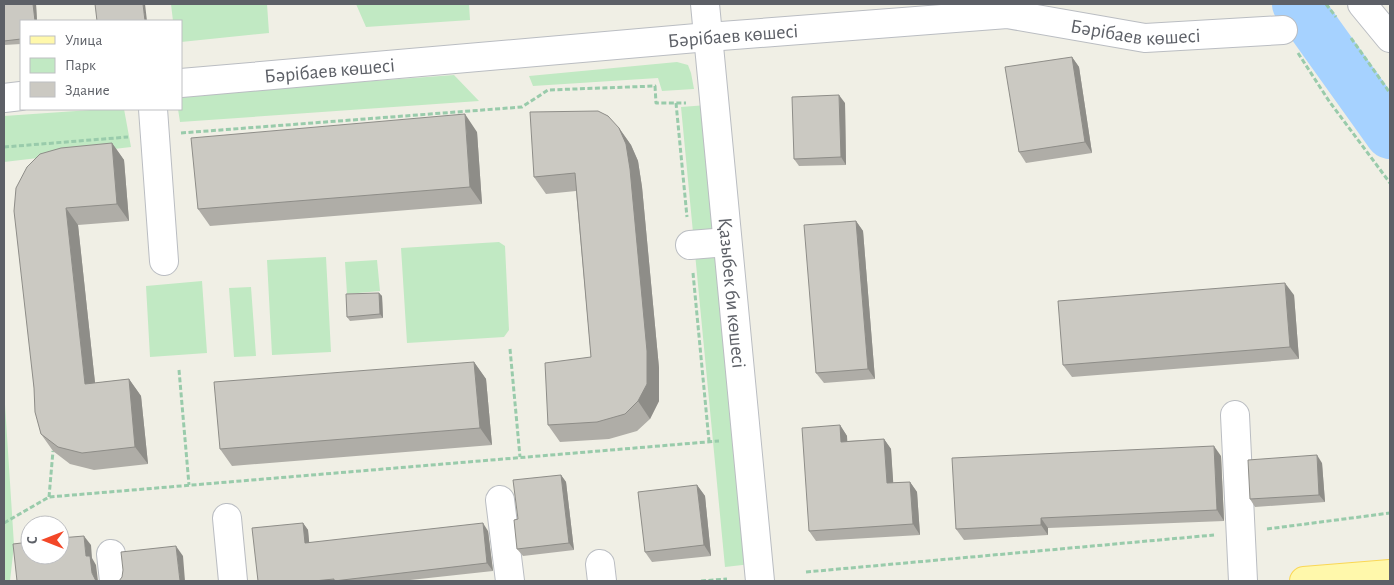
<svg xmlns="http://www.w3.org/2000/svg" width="1394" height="585" viewBox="0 0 1394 585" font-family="'Alegreya Sans',sans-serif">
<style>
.green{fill:#c1e9c3}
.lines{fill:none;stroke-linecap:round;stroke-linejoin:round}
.river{stroke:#a6d2ff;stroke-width:50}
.minor-casing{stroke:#babdc2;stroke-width:30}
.major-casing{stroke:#fad755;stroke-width:30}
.path{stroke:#99cbab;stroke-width:3;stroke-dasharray:5 2.5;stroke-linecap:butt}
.minor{stroke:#fff;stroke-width:28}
.major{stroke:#fff8ab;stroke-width:28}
.wall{fill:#afada7}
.shaded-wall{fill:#8e8d88}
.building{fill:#cbc9c2;stroke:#8e8d88}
.labels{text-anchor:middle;stroke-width:4.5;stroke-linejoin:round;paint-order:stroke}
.street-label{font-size:20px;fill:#5d6067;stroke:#fff}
</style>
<rect width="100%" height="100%" fill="#f0efe5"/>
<path class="green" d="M171,4h96l2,29 -88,9v-21h-8z
M356,4h113l1,16 -104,7z
M677,62l11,3 3,8 3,16 -32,2 -4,-13 -125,8 -4,-10z
M454,75l25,26 -299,21 -2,-13h3v-14z
M707,105l44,459 -26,3 -44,-460z
M105,109h19l7,38 -127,15v-46z
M499,242l6,4 4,84 -5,7 -97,6 -6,-95z
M326,257l5,95 -59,3 -5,-95z
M377,260l3,31 -33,3 -2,-32z
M202,281l5,72 -57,4 -4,-71z
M251,287l5,69 -22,1 -5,-69z
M4,389l10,156 -4,36h-6z"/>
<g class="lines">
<path class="river" d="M1297,4l93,130"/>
<g class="minor-casing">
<g id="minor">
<path id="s1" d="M705,4l55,577"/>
<path d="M1362,4l28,34"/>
<path id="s2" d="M181,83l527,-46 299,-23 138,24 138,-8"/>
<path d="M4,98l17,-2"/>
<path d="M153,109l11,152"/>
<path d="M690,245l37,-3"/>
<path d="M1235,415l8,166"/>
<path d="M500,500l10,81"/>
<path d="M227,518l6,63"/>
<path d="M111,554l3,27"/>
<path d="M600,564l2,17"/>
</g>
</g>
<g class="major-casing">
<path id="major" d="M1304,581l86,-7"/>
</g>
<path class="path" d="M1326,4l10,13
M1351,38l39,55
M1298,53l31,48 61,82
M676,103l11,114
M181,133l341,-26 26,-17 107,-4 1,17h30
M4,147l124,-10
M693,273l16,168
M510,349l10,108
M179,370l10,115
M49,497l4,-46
M4,523l45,-26 670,-56
M1267,529l123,-16
M806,572l408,-37
M701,581l26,-2"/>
<use href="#minor" class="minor"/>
<use href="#major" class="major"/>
</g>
<path class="wall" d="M4,4h32l1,17h-16v23l-17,1z
M1072,57l7,10 13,86 -66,10 -7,-11z
M845,103l1,62 -47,1 -5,-7z
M619,128l12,17 7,16 4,26 17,181v33l-9,18 -13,12 -28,8 -49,3 -12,-17 43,-68 -15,-166 -30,3 -12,-17z
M477,132l5,72 -272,22 -12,-17z
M112,143l12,17 5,61 -51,4 17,158 34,-4 12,17 7,68 -54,6 -24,-6 -17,-13 -12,-17 -7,-46 -18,-200z
M856,221l7,10 12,148 -51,4 -8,-10z
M379,293l3,3 1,22 -33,3 -3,-4z
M1294,295l5,64 -227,18 -9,-12z
M474,362l12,17 6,66 -260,21 -12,-17z
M840,425l7,11v5l37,-2 7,10 2,34 17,-1 7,10 3,43 -104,6 -7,-10z
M1221,456l3,65 -176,7v7l-84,5 -8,-11z
M1322,463l3,39 -70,5 -5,-8z
M561,475l5,7 8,68 -51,6 -6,-7 1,-30z
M697,485l8,11 6,60 -59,6 -7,-10z
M303,523l5,7 1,13 179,-12 5,40 -92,10h-143z"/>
<path class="shaded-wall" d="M33,4h3l1,17h-2z
M143,4h2l2,17h-2z
M1072,57l7,10 13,86 -7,-11z
M839,95l6,8 1,62 -5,-8z
M465,114l12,18 5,72 -12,-17z
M619,128l12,17 7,16 4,26 17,181v33l-9,18 -12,-18z
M112,143l12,17 5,61 -12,-17z
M66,208l12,17 19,176 -12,-17z
M856,221l7,10 12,148 -7,-10z
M1285,283l9,12 5,64 -9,-12z
M379,293l3,3 1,22 -3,-4z
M474,362l12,17 6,66 -12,-17z
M129,379l12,17 7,68 -13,-17z
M840,425l7,11 1,16 -7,-10z
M884,439l7,10 3,45 -7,-11z
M1214,446l7,10 3,65 -7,-11z
M1317,455l5,8 3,39 -6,-7z
M561,475l5,7 8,68 -5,-7z
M910,482l7,10 3,43 -7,-11z
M697,485l8,11 6,60 -7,-11z
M1041,518l7,10v7l-7,-10z
M303,523l5,7 2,21 -5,-8z
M483,523l5,8 5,40 -6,-8z
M84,536l7,9 1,13 4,7 2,16h-3l-9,-25z
M176,546l7,10 2,25h-5z"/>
<path class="building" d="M4,4h29l2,17h-14v18l-17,2z
M95,4h48l2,17h-48z
M1072,57l13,85 -66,10 -14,-85z
M839,95l2,62 -47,2 -2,-62z
M598,111l10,5 11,12 7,16 4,25 17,182v33l-9,17 -13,13 -28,8 -49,3 -3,-62 46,-6 -16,-184 -41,4 -4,-65z
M465,114l5,73 -272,22 -7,-71z
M112,143l5,61 -51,4 19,176 44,-5 6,68 -53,6 -24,-6 -17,-13 -6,-22 -1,-24 -20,-177 2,-23 11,-21 13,-13 21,-6z
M856,221l12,148 -52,4 -12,-148z
M1285,283l5,64 -227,18 -5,-64z
M379,293l1,21 -33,3 -1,-23z
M474,362l6,66 -260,21 -6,-67z
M840,425l1,17 43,-3 3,44 23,-1 3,42 -104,7 -7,-103z
M1214,446l3,64 -176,8v7l-85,4 -4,-71z
M1317,455l2,40 -69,4 -2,-39z
M561,475l8,68 -52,6 -3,-29 4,-1 -5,-39z
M697,485l7,60 -59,7 -7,-60z
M303,523l2,20 178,-20 4,40 -153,18v-2l-20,2h-56l-6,-53z
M84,536l2,20h4l2,17 4,8h-79l-4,-37 17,-2v13h30v-17z
M176,546l4,35h-61l3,-4 1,-7 -2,-18z"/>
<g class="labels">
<g class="street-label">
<text dy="7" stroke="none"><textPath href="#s2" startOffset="959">Бәрібаев көшесі</textPath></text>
<text dy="7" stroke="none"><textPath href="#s2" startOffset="554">Бәрібаев көшесі</textPath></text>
<text dy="7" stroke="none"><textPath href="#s2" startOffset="149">Бәрібаев көшесі</textPath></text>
<text dy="7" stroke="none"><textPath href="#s1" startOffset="290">Қазыбек би көшесі</textPath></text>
</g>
</g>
<rect width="1394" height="585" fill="none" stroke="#5d6067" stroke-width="10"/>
<rect x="20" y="20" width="162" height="90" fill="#ffffff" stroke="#bebfc2"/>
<rect x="30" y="36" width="25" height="8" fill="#fff8ab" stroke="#bebfc2"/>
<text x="65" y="45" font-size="15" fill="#5d6067">Улица</text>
<rect x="30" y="58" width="25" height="15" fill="#c1e9c3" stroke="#bebfc2"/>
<text x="65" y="70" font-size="15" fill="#5d6067">Парк</text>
<rect x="30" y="82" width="25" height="15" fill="#cbc9c2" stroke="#bebfc2"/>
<text x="65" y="95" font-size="15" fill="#5d6067">Здание</text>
<g transform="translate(45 540) rotate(270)"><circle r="24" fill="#ffffff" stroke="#bebfc2"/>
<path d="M0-4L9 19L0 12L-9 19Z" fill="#f34728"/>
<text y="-8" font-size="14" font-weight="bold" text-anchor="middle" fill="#5d6067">С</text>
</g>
</svg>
